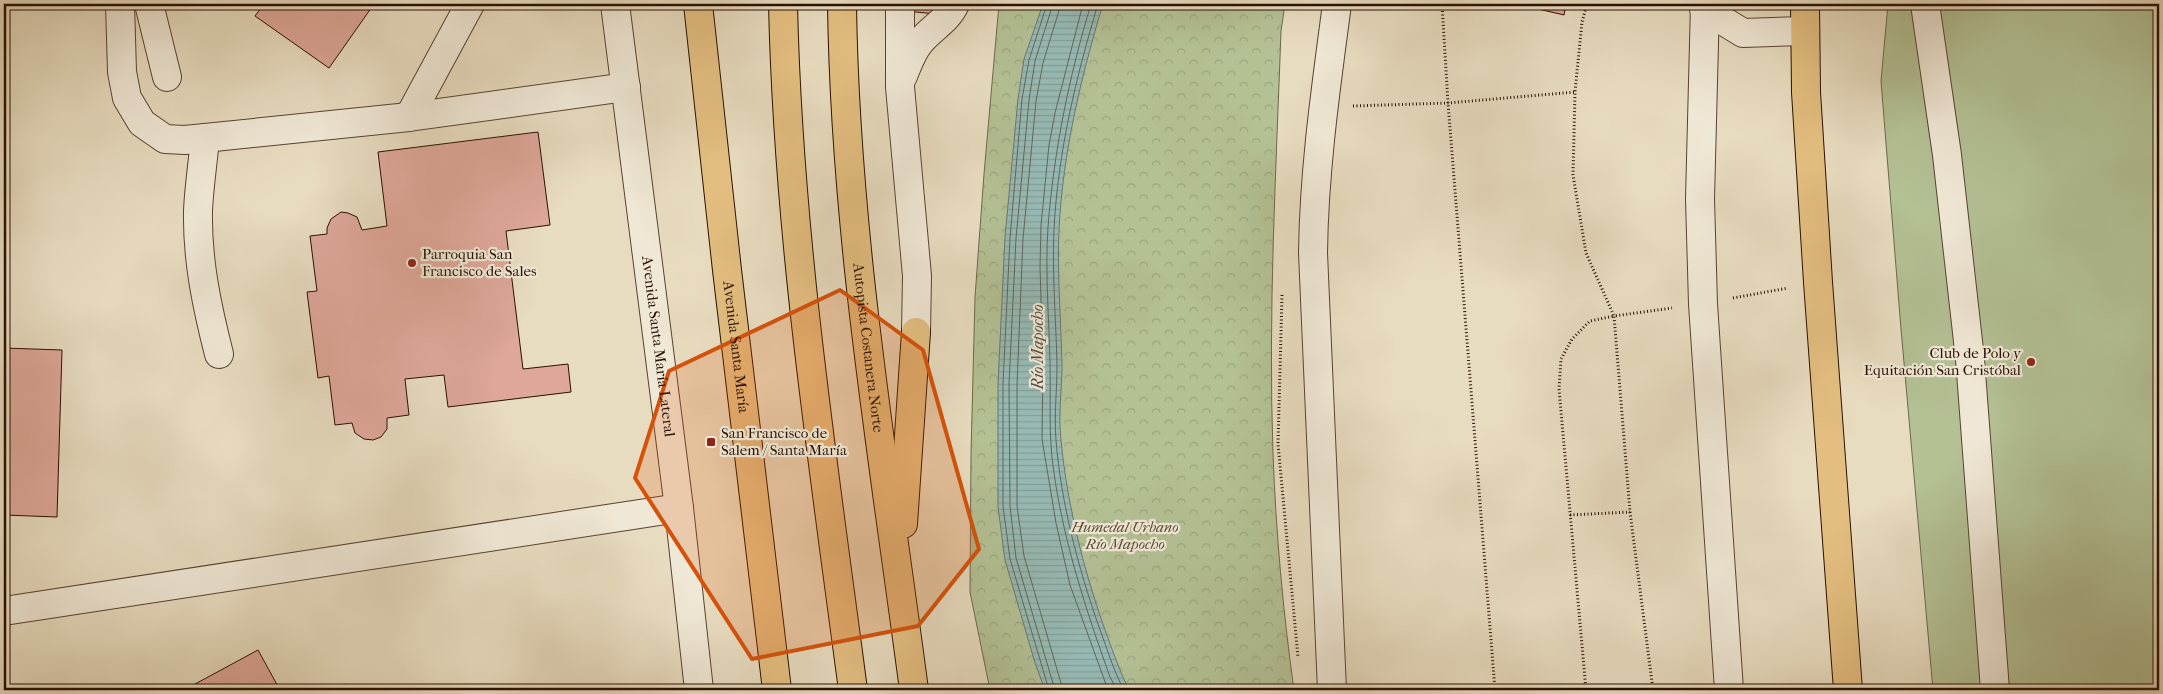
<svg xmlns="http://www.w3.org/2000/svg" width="2163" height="694" viewBox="0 0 2163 694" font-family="'IM FELL French Canon',serif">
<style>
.forest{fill:url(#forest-crowns);stroke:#6e684a}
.pitch{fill:#b3c195;stroke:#6e684a}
.water{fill:url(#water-rules);stroke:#6b776d}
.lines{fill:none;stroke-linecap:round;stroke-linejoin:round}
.shore{stroke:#60665b;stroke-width:1}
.building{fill:#dea799;stroke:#281000}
.minor-casing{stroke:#584330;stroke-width:30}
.major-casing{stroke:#281000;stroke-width:30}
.highway-casing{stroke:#281000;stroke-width:30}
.path{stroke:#281000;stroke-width:3;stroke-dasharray:1 2.5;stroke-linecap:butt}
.minor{stroke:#f0e8d6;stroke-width:28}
.major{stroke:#e4be80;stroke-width:28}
.highway{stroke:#e4be80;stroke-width:28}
.marked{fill:#d5520b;fill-opacity:0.2;stroke:#d5520b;stroke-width:4;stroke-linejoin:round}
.poi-dot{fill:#8f2418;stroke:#f0e8d6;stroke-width:2}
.labels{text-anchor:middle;stroke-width:4.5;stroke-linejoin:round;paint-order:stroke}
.poi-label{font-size:15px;fill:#281000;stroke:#f0e8d6;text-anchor:start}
.street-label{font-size:15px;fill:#281000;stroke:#f0e8d6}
.park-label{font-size:15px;font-style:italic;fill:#594e34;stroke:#f0e8d6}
.water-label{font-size:16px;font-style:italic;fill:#4f4c40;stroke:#f0e8d6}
</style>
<defs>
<pattern id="forest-crowns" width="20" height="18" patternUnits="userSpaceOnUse" patternTransform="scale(1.25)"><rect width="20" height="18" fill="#b3c195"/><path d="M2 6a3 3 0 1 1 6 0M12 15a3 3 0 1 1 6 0" fill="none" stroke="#9aa57f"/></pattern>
<pattern id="water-rules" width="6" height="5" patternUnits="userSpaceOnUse" patternTransform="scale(1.25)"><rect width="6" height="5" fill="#97bbb6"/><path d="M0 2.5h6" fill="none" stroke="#82a09b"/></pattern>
</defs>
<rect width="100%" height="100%" fill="#e8dcc0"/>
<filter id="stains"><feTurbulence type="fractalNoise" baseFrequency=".004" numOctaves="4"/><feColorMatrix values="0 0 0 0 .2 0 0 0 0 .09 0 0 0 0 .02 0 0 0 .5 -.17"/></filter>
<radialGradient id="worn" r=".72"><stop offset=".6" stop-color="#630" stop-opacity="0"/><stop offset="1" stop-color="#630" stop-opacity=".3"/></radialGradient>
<path class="forest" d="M999,4h286l-4,27c-5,141 -13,282 -8,423 3,79 10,158 21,236h-304l-20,-98 1,-139 4,-156 9,-123z"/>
<path class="pitch" d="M1888,4h271v686h-226l-32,-361 -20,-248z"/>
<path class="water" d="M1043,4h60c-22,73 -40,148 -44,225 -2,45 2,91 3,136 0,25 -4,50 -1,75 6,64 22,127 43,187 8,22 15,43 25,63h-84l-10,-27 -30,-103 -7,-53v-123l7,-147 13,-138 6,-40z"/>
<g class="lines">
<path class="shore" d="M1047,4l-18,56 -7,39 -12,139 -7,146v122l7,53 39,131
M1053,4l-18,57 -6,39 -13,138 -7,146 1,122 6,52 39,132
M1061,4l-18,59 -7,38 -13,138 -6,145v122l7,50 39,134
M1083,4l-28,109 -6,32 -8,80 -1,42 3,100 -1,72 14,84 14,62 38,105
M1091,4c-22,73 -37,146 -43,223 -3,45 1,91 2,136 1,38 -2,72 4,110 10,70 32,137 56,204l7,13
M1098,4c-22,73 -40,148 -44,225 -2,45 2,91 3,136 0,25 -3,50 -1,75 5,63 22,127 43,187 8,21 14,43 25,63"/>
</g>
<path class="building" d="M264,4h110l-45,64 -74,-52z
M906,4h39v11l-39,-4z
M1520,4h46l-2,11 -43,-10z
M4,101l2,1 -2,53z
M538,132l12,93 -44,6 17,138 45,-5 3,28 -123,15 -4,-32 -39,4 4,36 -22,3v11l-6,8 -8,3 -9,-1 -9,-6 -3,-10 -17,2 -6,-49 -11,2 -11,-86 10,-1 -7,-55 17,-2v-6l4,-9 10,-7 7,1 9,4 5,13 25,-4 -9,-74z
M4,348l58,2 -5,167 -53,-2z
M258,650l22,40h-96z
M346,684l3,6h-14z"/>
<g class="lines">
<g class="minor-casing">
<g id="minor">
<path d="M120,4l2,68 5,26 15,25 23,16 20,1 224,-23 217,-30"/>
<path d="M149,4l18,73"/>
<path id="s1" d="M615,4l64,504 20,182"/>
<path d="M900,4v83l17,189 -1,56"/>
<path d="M1705,4l-5,195 3,105 26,386"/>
<path d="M1925,4l22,151 23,204 25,331"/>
<path d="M1704,9l39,24 61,-2"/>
<path d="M903,76c5,-12 9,-25 18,-35 11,-13 27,-21 34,-37"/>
<path d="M409,117l61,-113"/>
<path d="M205,138c-2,24 -6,49 -7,73 -1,49 9,96 21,143"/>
<path d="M4,611l675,-103"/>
<path d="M1332,690l-19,-437c1,-84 13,-166 24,-249"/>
</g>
</g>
<g class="major-casing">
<g id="major">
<path id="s2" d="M698,4l29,266 50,420"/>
<path d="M1805,4l1,88 12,190 30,408"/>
</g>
</g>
<g class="highway-casing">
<g id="highway">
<path d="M783,4c5,230 40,458 70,686"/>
<path id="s3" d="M842,4c3,230 42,458 72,686"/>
<path d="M903,524l13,-192"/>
</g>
</g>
<path class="path" d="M1442,4l6,99 47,587
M1353,106l95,-3 127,-11
M1282,295l-4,149 20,213
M1733,298l55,-10
M1570,515l60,-3
M1586,690l-27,-301 2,-30 11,-20 18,-18 24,-5 -28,-63 -13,-78 2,-83 7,-70 5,-18
M1653,690l-23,-178 -16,-196 58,-8"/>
<use href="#minor" class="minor"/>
<use href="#major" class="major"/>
<use href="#highway" class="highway"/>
</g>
<path class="marked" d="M840,290l83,60 56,199 -61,77 -166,33 -117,-181 34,-107z"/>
<g class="poi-dot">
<circle cx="412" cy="263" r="5"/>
<circle cx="2031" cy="362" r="5"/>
<rect x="706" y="437" width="10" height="10" rx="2.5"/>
</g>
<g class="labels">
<g class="poi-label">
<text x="422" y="259">Parroquia San<tspan x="422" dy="17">Francisco de Sales</tspan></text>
<text x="2021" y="358" text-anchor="end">Club de Polo y<tspan x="2021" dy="17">Equitación San Cristóbal</tspan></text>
<text x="721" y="438">San Francisco de<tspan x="721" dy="17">Salem / Santa María</tspan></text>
</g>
<g class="street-label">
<text dy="5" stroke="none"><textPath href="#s1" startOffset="345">Avenida Santa María Lateral</textPath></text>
<text dy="5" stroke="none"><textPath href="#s2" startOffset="345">Avenida Santa María</textPath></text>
<text dy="5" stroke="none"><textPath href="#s3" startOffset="345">Autopista Costanera Norte</textPath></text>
</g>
<g class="park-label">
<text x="1125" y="532">Humedal Urbano<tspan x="1125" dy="17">Río Mapocho</tspan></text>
</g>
<g class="water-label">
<text transform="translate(1037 347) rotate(-90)" y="6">Río Mapocho</text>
</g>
</g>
<rect width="2163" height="694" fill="none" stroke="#e8dcc0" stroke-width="20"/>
<rect x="5" y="5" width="2153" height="684" fill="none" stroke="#281000" stroke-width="2.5"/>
<rect x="10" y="10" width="2143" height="674" fill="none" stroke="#281000"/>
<rect width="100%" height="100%" filter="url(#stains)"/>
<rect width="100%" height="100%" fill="url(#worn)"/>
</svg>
